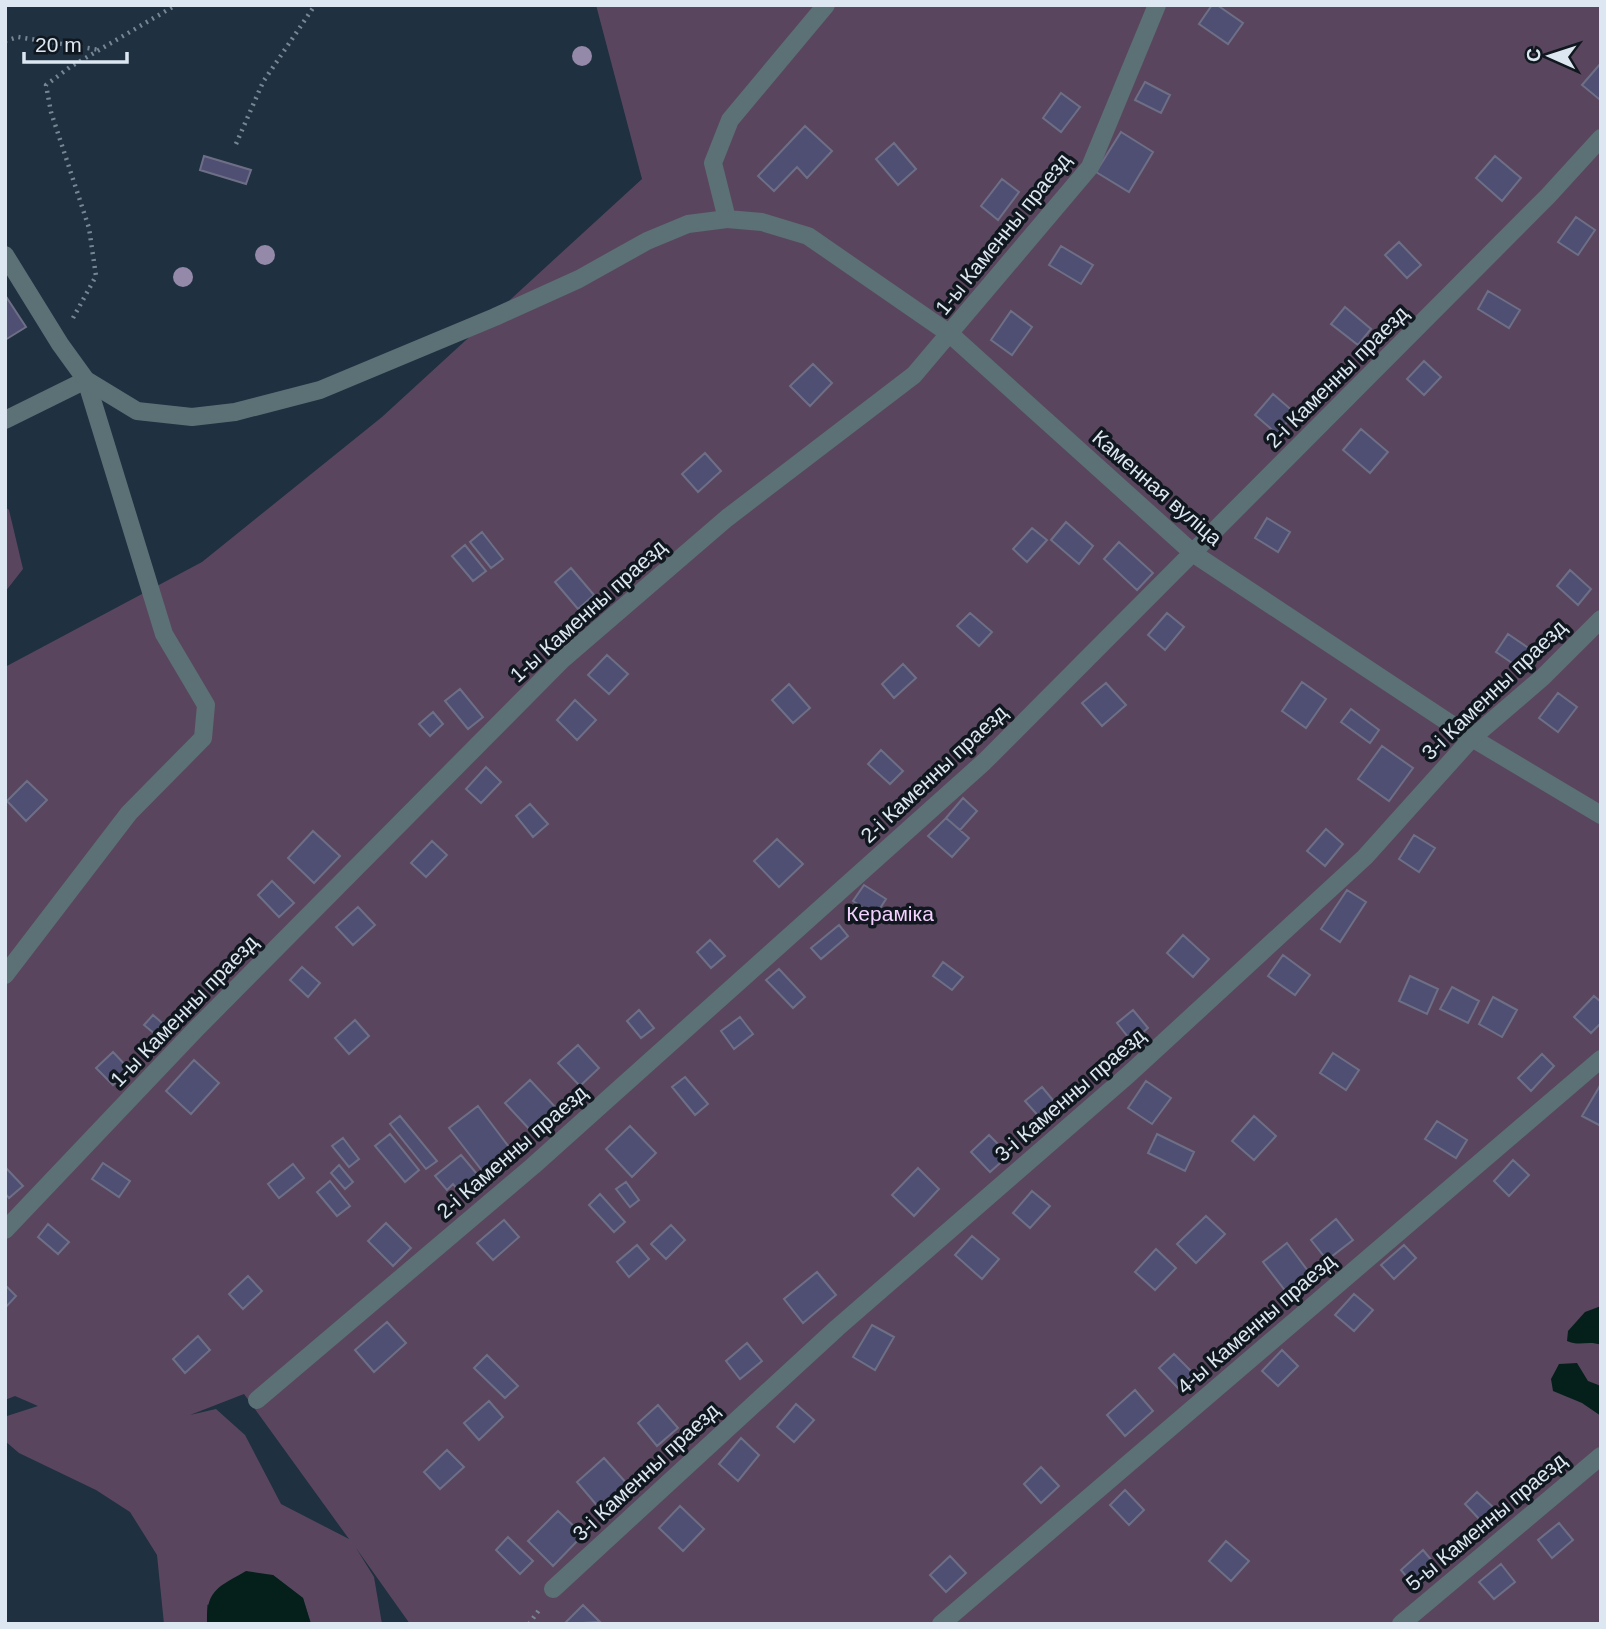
<svg xmlns="http://www.w3.org/2000/svg" width="1606" height="1629" viewBox="0 0 1606 1629" font-family="Arial,sans-serif">
<style>
.green{fill:#59465e;fill-rule:evenodd}
.water{fill:#05201b}
.building{fill:#4e4f72;stroke:#6e6f86;stroke-width:2}
.lines{fill:none;stroke-linecap:round;stroke-linejoin:round}
.path{stroke:#788693;stroke-width:4.5;stroke-dasharray:2 5;stroke-linecap:butt}
.lane{stroke:#5c7176;stroke-width:18}
.street{stroke:#5c7176;stroke-width:18}
.tree{fill:#9489a8}
.labels{text-anchor:middle;stroke-width:7;stroke-linejoin:round;paint-order:stroke}
.street-label{font-size:21px;fill:#dce7f1;stroke:#10171e}
.park-label{font-size:21px;fill:#f4d1fe;stroke:#10171e}
</style>
<rect width="100%" height="100%" fill="#1f3040"/>
<path class="green" d="M596,5h1005v1619h-1191l-54,-76 18,29 8,47h-71l-8,-26 -30,-23 -66,30v19h-43l-7,-69 -27,-43 -34,-22 -77,-37 -14,-12 2,-25 31,-10 -23,-10 -10,4v-733l197,-105 180,-145 260,-238zM244,1394l105,145 -68,-35 -36,-69 -29,-26 -26,6z
M5,507l4,3 14,59 -18,23z"/>
<path class="water" d="M1601,1306v39c-13,-5 -21,2 -34,-4l1,-10 17,-19z
M1577,1363l11,18 13,5v30l-19,-13 -29,-12 -2,-12 8,-15z
M246,1571l27,4 30,23 8,26h-104c-1,-35 12,-37 39,-53z"/>
<path class="building" d="M1212,5h5l26,18 -15,21 -29,-20z
M1601,63v34l-2,2 -17,-14z
M1145,82l25,13 -9,18 -26,-13z
M1061,93l19,14 -19,25 -18,-14z
M805,126l27,25 -25,27 -10,-11 -23,24 -16,-15z
M1121,132l32,20 -24,40 -33,-20z
M894,143l22,26 -18,16 -22,-26z
M204,156l47,14 -5,14 -46,-14z
M1495,156l26,22 -19,23 -26,-23z
M1002,179l17,13 -21,28 -17,-14z
M1576,217l19,13 -17,25 -20,-13z
M1399,242l22,23 -14,13 -22,-23z
M1061,246l32,19 -12,19 -32,-19z
M1488,291l32,19 -11,18 -31,-19z
M5,295l21,32 -21,13z
M1345,307l26,22 -13,16 -27,-21z
M1011,311l21,16 -20,28 -21,-15z
M1424,361l17,16 -17,18 -17,-16z
M813,364l19,19 -22,23 -20,-20z
M1273,394l22,19 -18,21 -22,-19z
M1361,429l27,23 -18,21 -27,-23z
M705,453l16,18 -23,21 -16,-18z
M1267,518l23,14 -12,20 -23,-14z
M1066,522l27,24 -14,18 -28,-24z
M1032,528l15,12 -20,22 -14,-13z
M482,532l21,27 -12,9 -21,-26z
M1119,542l34,31 -16,17 -33,-31z
M465,545l21,26 -13,10 -21,-25z
M571,568l23,27 -16,14 -23,-27z
M1570,570l21,19 -13,16 -21,-19z
M970,613l22,19 -13,14 -22,-20z
M1167,613l17,14 -19,23 -17,-15z
M1508,634l25,17 -12,18 -25,-17z
M607,655l21,19 -19,20 -21,-19z
M903,664l13,14 -22,20 -12,-14z
M1302,682l24,17 -20,29 -24,-17z
M1106,683l20,22 -24,21 -20,-23z
M789,684l21,24 -17,15 -21,-23z
M460,689l23,28 -15,12 -23,-28z
M1558,693l19,14 -19,25 -19,-14z
M575,700l21,20 -19,20 -20,-20z
M1351,709l28,21 -9,13 -29,-21z
M433,712l10,12 -13,12 -11,-12z
M1382,746l31,22 -24,33 -31,-22z
M881,750l22,21 -13,13 -22,-20z
M486,767l15,15 -20,21 -15,-14z
M27,781l20,19 -21,21 -19,-20z
M963,798l14,13 -17,19 -14,-12z
M530,804l18,20 -15,13 -17,-21z
M946,818l23,20 -17,19 -24,-21z
M1326,829l17,15 -18,22 -18,-15z
M313,831l27,25 -26,27 -26,-25z
M1414,835l21,13 -16,24 -20,-13z
M777,839l26,25 -24,23 -25,-26z
M432,841l15,14 -21,22 -15,-14z
M272,881l22,22 -15,14 -21,-22z
M864,885l22,14 -11,17 -22,-15z
M1347,890l19,12 -26,40 -19,-13z
M358,907l17,18 -22,20 -17,-18z
M839,925l9,11 -27,23 -10,-11z
M1183,935l26,24 -16,18 -26,-24z
M710,940l15,16 -14,12 -14,-16z
M1283,955l27,20 -15,20 -27,-19z
M943,962l20,15 -11,13 -19,-14z
M302,967l18,16 -12,14 -18,-17z
M779,969l26,28 -12,11 -27,-28z
M1410,976l28,13 -11,25 -28,-13z
M1452,987l27,14 -11,22 -28,-14z
M1594,996l7,6v21l-10,10 -17,-16z
M1493,997l24,13 -15,27 -23,-13z
M639,1010l15,18 -13,10 -14,-17z
M1133,1010l15,18 -16,14 -15,-19z
M153,1015l16,14 -8,10 -17,-14z
M740,1017l13,17 -19,15 -13,-18z
M355,1020l14,16 -20,18 -14,-16z
M578,1045l21,23 -19,18 -22,-23z
M113,1052l16,17 -16,16 -17,-17z
M1333,1053l26,17 -13,20 -26,-17z
M1542,1054l12,12 -23,25 -13,-13z
M194,1060l25,23 -28,31 -25,-23z
M685,1077l23,27 -13,11 -23,-28z
M530,1080l27,29 -25,23 -27,-29z
M1146,1081l25,17 -19,26 -24,-16z
M1601,1084v42l-19,-10z
M1042,1087l15,18 -16,14 -16,-18z
M478,1106l37,49 -28,22 -38,-49z
M400,1116l37,45 -11,8 -36,-45z
M1254,1116l22,20 -22,24 -22,-19z
M1437,1121l30,19 -11,18 -31,-19z
M630,1126l26,27 -24,24 -26,-28z
M390,1134l29,36 -14,12 -30,-36z
M1157,1134l37,18 -9,19 -37,-18z
M989,1135l20,20 -19,17 -19,-20z
M343,1138l16,21 -10,8 -17,-21z
M461,1155l21,25 -19,16 -10,-12 -6,6 -12,-14z
M1513,1160l16,15 -20,21 -15,-15z
M103,1163l27,18 -11,16 -27,-18z
M293,1164l11,14 -25,20 -11,-14z
M339,1165l14,17 -8,7 -14,-16z
M5,1167l18,19 -14,12 -4,-5z
M918,1168l21,21 -25,27 -22,-21z
M330,1181l20,25 -13,10 -20,-24z
M626,1182l13,18 -9,7 -14,-18z
M1032,1191l18,15 -20,22 -17,-15z
M600,1194l25,28 -11,10 -25,-27z
M1206,1216l19,18 -29,29 -19,-19z
M1336,1219l17,21 -26,20 -16,-20z
M504,1220l15,17 -26,23 -16,-17z
M386,1223l25,25 -18,18 -25,-25z
M48,1224l21,18 -11,12 -20,-17z
M671,1225l14,15 -19,19 -15,-15z
M972,1236l27,23 -17,20 -27,-24z
M1287,1243l24,32 -24,18 -24,-31z
M637,1245l12,14 -20,18 -12,-15z
M1404,1245l12,13 -22,21 -13,-14z
M1156,1249l20,19 -21,22 -20,-18z
M817,1272l19,23 -33,28 -19,-24z
M248,1276l14,15 -19,18 -14,-15z
M5,1285l11,11 -11,12z
M1354,1294l19,16 -19,21 -19,-16z
M387,1322l19,21 -32,29 -19,-22z
M872,1325l22,12 -19,33 -22,-13z
M198,1336l12,14 -25,23 -12,-14z
M747,1343l15,18 -22,18 -14,-18z
M1282,1350l16,16 -20,20 -16,-15z
M1174,1354l20,20 -16,14 -19,-20z
M487,1355l31,31 -13,12 -31,-30z
M1135,1390l18,21 -28,25 -18,-21z
M489,1401l14,16 -24,23 -15,-17z
M796,1404l18,16 -20,22 -17,-15z
M658,1405l20,23 -21,18 -19,-23z
M741,1438l18,17 -21,26 -19,-17z
M447,1450l17,17 -24,22 -16,-17z
M604,1458l24,27 -28,24 -23,-27z
M1041,1467l18,19 -18,17 -17,-19z
M1125,1490l19,20 -15,15 -19,-20z
M1477,1492l18,17 -13,13 -17,-18z
M680,1506l24,23 -21,22 -24,-23z
M558,1511l25,24 -30,31 -25,-25z
M1559,1523l14,17 -21,18 -14,-18z
M508,1537l25,24 -13,13 -24,-24z
M1226,1541l23,20 -18,20 -22,-20z
M1423,1550l15,18 -22,20 -15,-18z
M950,1556l16,17 -20,19 -16,-17z
M1501,1564l14,18 -21,17 -15,-17z
M583,1605l17,17 -36,2z"/>
<g class="lines">
<path class="path" d="M5,41l13,-4 82,13
M236,144l27,-62 52,-77
M73,318l23,-42 -7,-48 -38,-116 -5,-27 24,-18 106,-62
M529,1624l10,-14"/>
<path class="lane" d="M826,5l-96,115 -17,43 14,56 35,3 46,14 142,98 244,220 278,184 129,77
M5,420l81,-40 78,254 42,71 -3,33 -74,75 -124,162
M5,1230l191,-201 366,-369 165,-142 187,-143 176,-208 67,-162
M257,1400l276,-234 451,-404 564,-566 53,-58
M553,1589l284,-261 291,-253 237,-218 107,-119 71,-61 58,-58
M941,1624l660,-565
M1401,1624l200,-168"/>
<path class="street" d="M5,255l55,89 26,36 51,31 55,6 43,-5 85,-22 175,-73 84,-38 68,-38 41,-17 39,-5"/>
</g>
<g class="tree">
<circle cx="582" cy="56" r="10"/>
<circle cx="265" cy="255" r="10"/>
<circle cx="183" cy="277" r="10"/>
</g>
<g class="labels">
<g class="street-label">
<text transform="translate(1003 234) rotate(-51)" y="7">1-ы Каменны праезд</text>
<text transform="translate(1337 377) rotate(-45)" y="7">2-і Каменны праезд</text>
<text transform="translate(1157 488) rotate(41)" y="7">Каменная вуліца</text>
<text transform="translate(588 611) rotate(-42)" y="7">1-ы Каменны праезд</text>
<text transform="translate(1494 690) rotate(-44)" y="7">3-і Каменны праезд</text>
<text transform="translate(934 774) rotate(-43)" y="7">2-і Каменны праезд</text>
<text transform="translate(184 1011) rotate(-46)" y="7">1-ы Каменны праезд</text>
<text transform="translate(1070 1095) rotate(-41)" y="7">3-і Каменны праезд</text>
<text transform="translate(512 1152) rotate(-41)" y="7">2-і Каменны праезд</text>
<text transform="translate(1256 1324) rotate(-41)" y="7">4-ы Каменны праезд</text>
<text transform="translate(646 1472) rotate(-43)" y="7">3-і Каменны праезд</text>
<text transform="translate(1486 1522) rotate(-40)" y="7">5-ы Каменны праезд</text>
</g>
<g class="park-label">
<text x="890" y="921">Кераміка</text>
</g>
</g>
<rect width="1606" height="1629" fill="none" stroke="#dce7f1" stroke-width="14"/>
<g transform="translate(1550 56) rotate(273)" stroke="#10171e" stroke-width="5" paint-order="stroke">
<path d="M0-5L12 26L0 18L-12 26Z" fill="#dce7f1"/>
<text y="-10" font-size="19" font-weight="bold" text-anchor="middle" fill="#dce7f1">С</text>
</g>
<path d="M24 52v10h103v-10" fill="none" stroke="#dce7f1" stroke-width="3.5"/>
<text x="35" y="52" font-size="21" fill="#dce7f1" stroke="#10171e" stroke-width="5" paint-order="stroke">20 m</text>
</svg>
